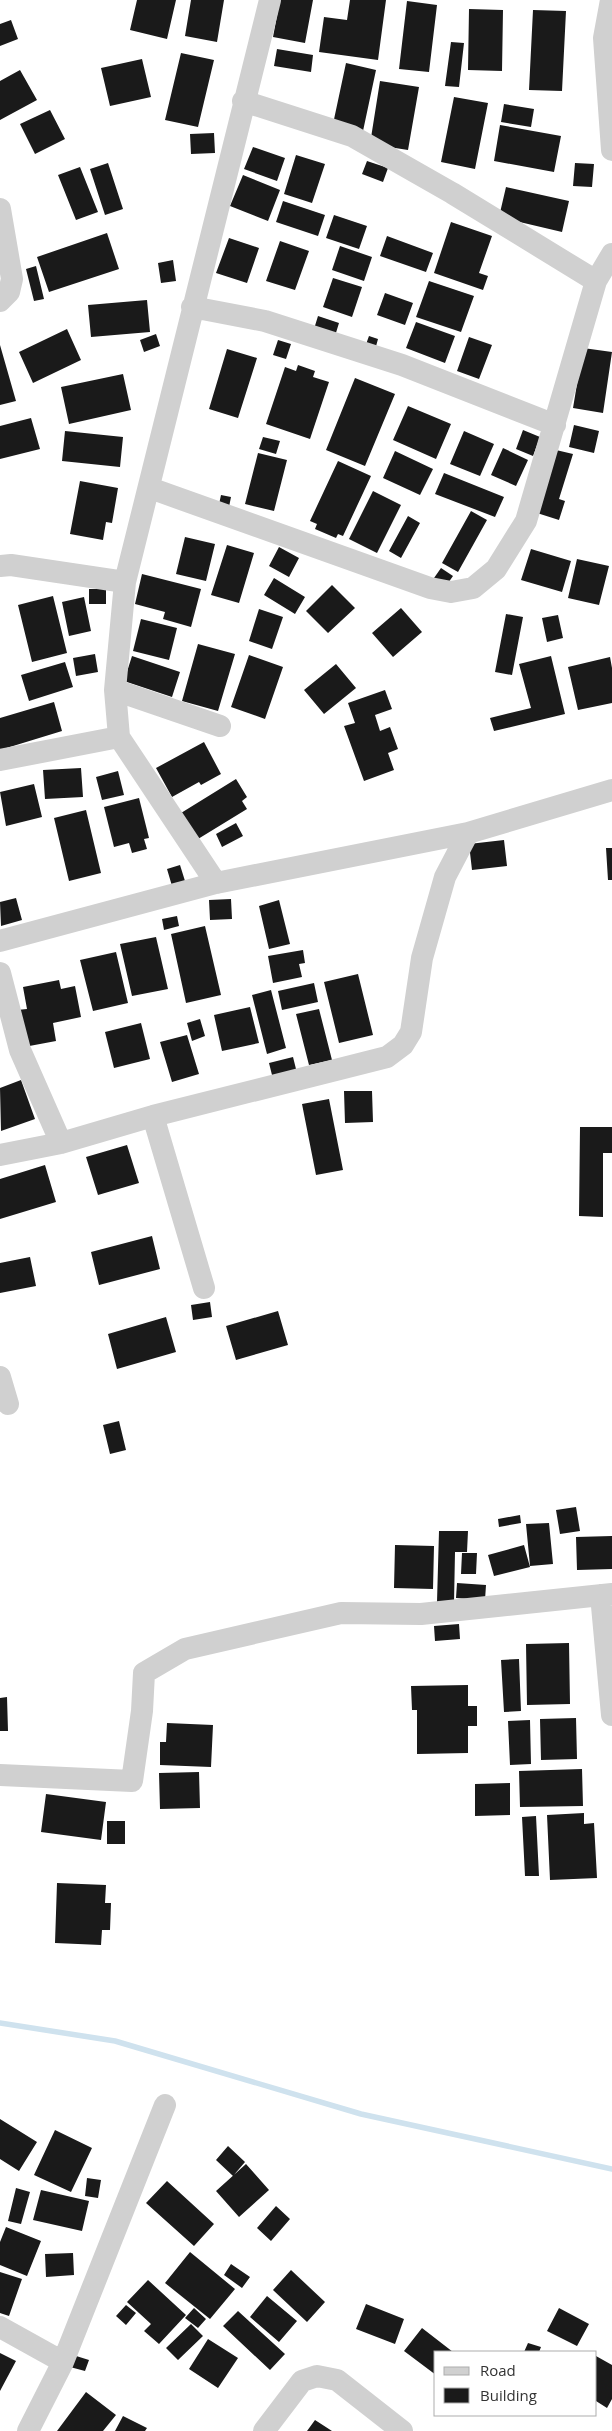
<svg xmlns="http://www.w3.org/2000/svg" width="612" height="2431" viewBox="0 0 612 2431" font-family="'Open Sans',sans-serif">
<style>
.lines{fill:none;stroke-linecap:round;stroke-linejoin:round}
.stream{stroke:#cfe2ee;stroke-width:5.5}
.building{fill:#1a1a1a}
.minor{stroke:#d0d0d0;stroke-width:22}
</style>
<rect width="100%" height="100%" fill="#fff"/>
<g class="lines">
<path class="stream" d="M0,2023l115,18 246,73 251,55"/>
</g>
<path class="building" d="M137,0h39l-9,39 -37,-9z
M191,0h33l-7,42 -32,-6z
M280,0h33l-8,43 -32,-6z
M350,0h36l-8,60 -59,-8 5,-35 23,3z
M407,1l30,4 -8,67 -30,-3z
M469,9l34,1 -1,61 -34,-1z
M533,10l33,1 -4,80 -33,-1z
M11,20l7,19 -18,7v-22z
M451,42l13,1 -5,44 -14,-1z
M277,49l36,6 -2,17 -37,-6z
M181,53l33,7 -16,67 -33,-7z
M142,59l9,38 -41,9 -9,-38z
M346,63l30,7 -13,61 -30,-7z
M20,70l17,30 -37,20v-39z
M380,81l39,6 -11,63 -38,-6z
M454,97l34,6 -13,66 -34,-7z
M504,104l30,5 -3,18 -30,-5z
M50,110l15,29 -30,15 -15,-30z
M500,125l61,11 -7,36 -60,-11z
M214,133l1,20 -24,1 -1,-20z
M253,147l32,11 -8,23 -33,-12z
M296,155l29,9 -13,39 -28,-9z
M367,161l21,7 -5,14 -21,-8z
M108,163l15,46 -18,6 -15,-46z
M575,163l19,1 -2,23 -19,-1z
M80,167l18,45 -22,8 -18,-45z
M243,175l37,15 -12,31 -38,-15z
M506,187l63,14 -7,31 -63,-15z
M283,201l42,14 -7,21 -42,-14z
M334,215l33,11 -8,23 -33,-11z
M451,222l41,14 -13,37 9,3 -5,14 -49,-17z
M107,233l12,36 -70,23 -12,-35z
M387,236l46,17 -7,19 -46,-16z
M229,238l30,10 -12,35 -31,-10z
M280,241l29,10 -14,39 -29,-9z
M340,246l32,11 -8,24 -32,-11z
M173,260l3,21 -15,2 -3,-20z
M36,266l8,33 -10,2 -8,-32z
M333,278l29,9 -10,30 -29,-10z
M429,281l45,15 -13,36 -45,-15z
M385,293l28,10 -8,22 -28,-10z
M147,300l3,32 -59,5 -3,-32z
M318,316l21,7 -4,13 -21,-7z
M416,322l39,14 -10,27 -39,-15z
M67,329l14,31 -48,23 -14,-31z
M156,334l4,12 -16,6 -4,-12z
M369,336l9,3 -3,11 -10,-3z
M469,337l23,8 -13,34 -22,-8z
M278,340l13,4 -5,15 -13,-4z
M0,345l16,56 -16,4z
M583,348l29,4 -9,61 -30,-5z
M227,349l30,9 -19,60 -29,-9z
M298,365l17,6 -2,6 16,5 -19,57 -44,-15 19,-57 11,4z
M123,374l8,36 -62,14 -8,-37z
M355,378l40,16 -30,72 -39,-16z
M408,406l43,18 -15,35 -43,-19z
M31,418l9,31 -40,10v-33z
M574,425l25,6 -5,22 -25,-6z
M523,430l17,7 -7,19 -17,-7z
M65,431l58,6 -3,30 -58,-6z
M464,431l30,13 -14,32 -30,-12z
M263,437l17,4 -4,13 -17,-5z
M503,448l25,12 -12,26 -25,-11z
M556,450l17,4 -14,45 6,2 -6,19 -22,-7z
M395,451l38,18 -13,26 -37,-17z
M258,453l29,7 -13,51 -29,-7z
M338,461l33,15 -28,60 -5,-2 -2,4 -21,-9 2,-5 -7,-3z
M444,473l60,24 -9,20 -60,-23z
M80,481l38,7 -6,35 -6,-1 -3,18 -33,-6z
M373,491l28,14 -24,48 -28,-14z
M221,495l10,2 -3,15 -10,-3z
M471,511l16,9 -29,52 -16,-9z
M408,516l12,7 -19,35 -12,-7z
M185,537l30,7 -9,37 -30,-7z
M227,545l27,8 -15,50 -28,-8z
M279,547l20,11 -10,19 -20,-11z
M531,549l40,12 -9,31 -41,-12z
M577,559l32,7 -10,39 -31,-7z
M441,568l12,8 -7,10 -12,-8z
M142,574l59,15 -10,38 -28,-8 2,-7 -30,-8z
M274,578l31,19 -10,17 -31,-19z
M332,585l23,23 -27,25 -22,-22z
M89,589h17v15h-17z
M53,596l14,57 -35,9 -14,-57z
M84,597l7,34 -22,5 -7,-34z
M401,608l21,24 -29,25 -21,-24z
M259,609l24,8 -11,32 -23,-8z
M506,614l17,3 -11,58 -17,-3z
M558,615l5,23 -16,4 -5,-24z
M141,619l36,9 -8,32 -36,-9z
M198,644l37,10 -17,57 -36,-10z
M95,654l3,18 -22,4 -3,-18z
M249,655l34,12 -18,52 -34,-12z
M132,656l48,16 -8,25 -48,-16z
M551,656l14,58 -71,17 -4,-13 41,-10 -12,-44z
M610,657l2,11v35l-34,7 -10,-43z
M65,662l8,25 -44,14 -8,-26z
M336,664l20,24 -32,26 -20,-24z
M385,690l7,19 -17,6 5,16 10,-4 8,22 -10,4 6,17 -30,11 -20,-55 11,-3 -7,-20z
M54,702l8,29 -62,19v-32z
M204,742l17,32 -20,11 -2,-3 -27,15 -16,-29z
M81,768l2,29 -38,2 -2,-29z
M118,771l6,24 -22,5 -6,-23z
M236,779l11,18 -5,4 5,8 -49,30 -17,-26z
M34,784l8,33 -36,9 -6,-34z
M139,798l10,40 -5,1 3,10 -15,4 -3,-10 -15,4 -10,-40z
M86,810l15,63 -32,8 -15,-63z
M236,823l7,13 -21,11 -6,-13z
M504,840l3,26 -35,4 -3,-26z
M606,848h6v32h-4z
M180,865l5,16 -13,5 -5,-17z
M16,898l6,22 -21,6 -1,-24z
M231,899l1,20 -22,1 -1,-20z
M279,900l11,44 -21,5 -10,-43z
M177,916l2,10 -15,4 -2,-11z
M205,926l16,69 -35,8 -15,-69z
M156,937l12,52 -36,7 -12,-52z
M303,950l2,13 -6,1 3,13 -29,6 -5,-27z
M116,952l12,51 -35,8 -13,-51z
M358,974l15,61 -34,8 -15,-61z
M59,980l2,9 14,-3 6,31 -28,6 3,18 -32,6 -7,-37 10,-1 -4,-22z
M314,983l4,19 -36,8 -4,-19z
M271,990l15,58 -19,6 -15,-59z
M250,1007l9,36 -37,8 -8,-36z
M319,1009l13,51 -23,5 -13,-51z
M200,1019l5,17 -13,5 -5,-18z
M141,1023l9,36 -36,9 -9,-36z
M187,1035l12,39 -27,8 -12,-40z
M293,1057l4,16 -24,6 -4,-16z
M21,1080l14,39 -34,12 -1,-43z
M344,1091h28l1,31 -28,1z
M329,1099l14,71 -27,5 -14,-71z
M580,1127h32v26h-9v64l-24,-1z
M127,1145l12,38 -41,12 -12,-38z
M45,1165l11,37 -56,17v-40z
M152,1236l8,33 -61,16 -8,-33z
M30,1257l6,29 -36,7v-30z
M210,1302l2,15 -19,3 -2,-15z
M278,1311l10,34 -52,15 -10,-34z
M166,1317l10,35 -59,17 -9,-35z
M119,1421l7,29 -16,4 -7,-29z
M576,1507l4,24 -20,3 -4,-24z
M520,1515l1,8 -22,4 -1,-8z
M549,1523l4,41 -23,2 -4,-42z
M439,1531h29l-1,21h-12l-1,51 -17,-1z
M612,1536v33l-35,1 -1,-33z
M395,1545l39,1 -1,43 -39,-1z
M524,1545l6,22 -36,9 -6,-21z
M462,1553h15l-1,21h-15z
M457,1583l29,2 -1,15 -29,-2z
M459,1624l1,15 -25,2 -1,-15z
M569,1643l1,61 -43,1 -1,-61z
M519,1659l2,52 -17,1 -3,-52z
M468,1685v21h9v20h-9v27l-51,1v-44h-5l-1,-24z
M7,1697l1,34h-8v-33z
M576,1718l1,41 -36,1 -1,-41z
M530,1720l1,44 -21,1 -2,-44z
M167,1723l46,2 -2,42 -51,-2v-23h6z
M582,1769l1,37 -63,1 -1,-36z
M199,1772l1,36 -40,1 -1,-36z
M510,1783v32l-35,1v-32z
M46,1794l60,8 -5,38 -60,-8z
M584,1813v11l10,-1 3,55 -47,2 -3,-65z
M536,1816l3,60h-14l-3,-59z
M107,1821h18v23h-18z
M57,1883l49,2 -1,18h6l-1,27h-8l-1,15 -46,-2z
M0,2119l37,23 -18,29 -19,-12z
M55,2130l37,18 -21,44 -37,-17z
M228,2146l17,16 -12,14 -17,-16z
M246,2164l23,26 -30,27 -23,-26z
M87,2178l14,2 -3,18 -13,-2z
M167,2181l47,43 -20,22 -48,-43z
M16,2188l14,4 -9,32 -13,-3z
M41,2190l48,11 -7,30 -49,-11z
M276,2206l14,13 -19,22 -14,-13z
M6,2227l35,14 -14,35 -27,-11v-23z
M190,2252l45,37 -25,30 -45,-36z
M73,2253l1,22 -28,2 -1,-23z
M231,2264l19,13 -8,11 -18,-13z
M291,2270l34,32 -18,20 -34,-32z
M0,2272l22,7 -13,37 -9,-3z
M148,2280l38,35 -27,29 -15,-13 7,-7 -24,-22z
M267,2296l30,25 -18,21 -29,-25z
M366,2304l38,15 -9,25 -39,-15z
M126,2305l10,8 -10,12 -10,-9z
M194,2308l12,11 -8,9 -13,-10z
M559,2308l30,16 -12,22 -30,-15z
M238,2311l47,43 -15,16 -47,-44z
M191,2324l12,12 -25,24 -12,-12z
M422,2328l31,24h-17v23l-32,-24z
M208,2339l30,19 -20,30 -29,-19z
M528,2343l13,4 -2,5h-15z
M0,2353l16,8 -16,30z
M73,2355l16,5 -4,11 -15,-4z
M596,2356l16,9v34l-5,9 -11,-7z
M86,2392l30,23 -13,16h-46z
M123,2416l24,12 -2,3h-30z
M315,2420l17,11h-25z"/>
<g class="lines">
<path class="minor" d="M611,0l-7,38 8,112
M243,101l109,35 100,57 144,88
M0,209l12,70 -3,13 -9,9
M192,307l73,14 137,44 153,60
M150,488l280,100 21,4 22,-4 23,-19 30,-48 70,-240 16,-27
M0,566l11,-1 114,17
M115,690l105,36
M0,760l119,-23
M216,883l-97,-146 -4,-47 10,-108 145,-582
M0,941l216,-58 252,-50 144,-43
M0,973l20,77 41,93
M153,1116l51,172
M0,1155l61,-12 92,-27 234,-59 16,-12 8,-13 11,-74 23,-81 23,-44
M0,1377l8,27
M601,1595l11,120
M0,1775l132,6 10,-70 2,-38 41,-24 156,-36 80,1 191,-20
M0,2327l63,35
M28,2431l35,-69 102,-257
M264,2431l38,-50 15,-5 20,4 65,51"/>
</g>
<rect x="434" y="2351" width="162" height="65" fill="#ffffff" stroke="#adadad"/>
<rect x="444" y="2367" width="25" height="8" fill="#d0d0d0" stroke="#adadad"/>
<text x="480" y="2376" font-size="15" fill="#333333">Road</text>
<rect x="444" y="2388" width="25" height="15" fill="#1a1a1a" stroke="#adadad"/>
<text x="480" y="2401" font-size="15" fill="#333333">Building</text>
</svg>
